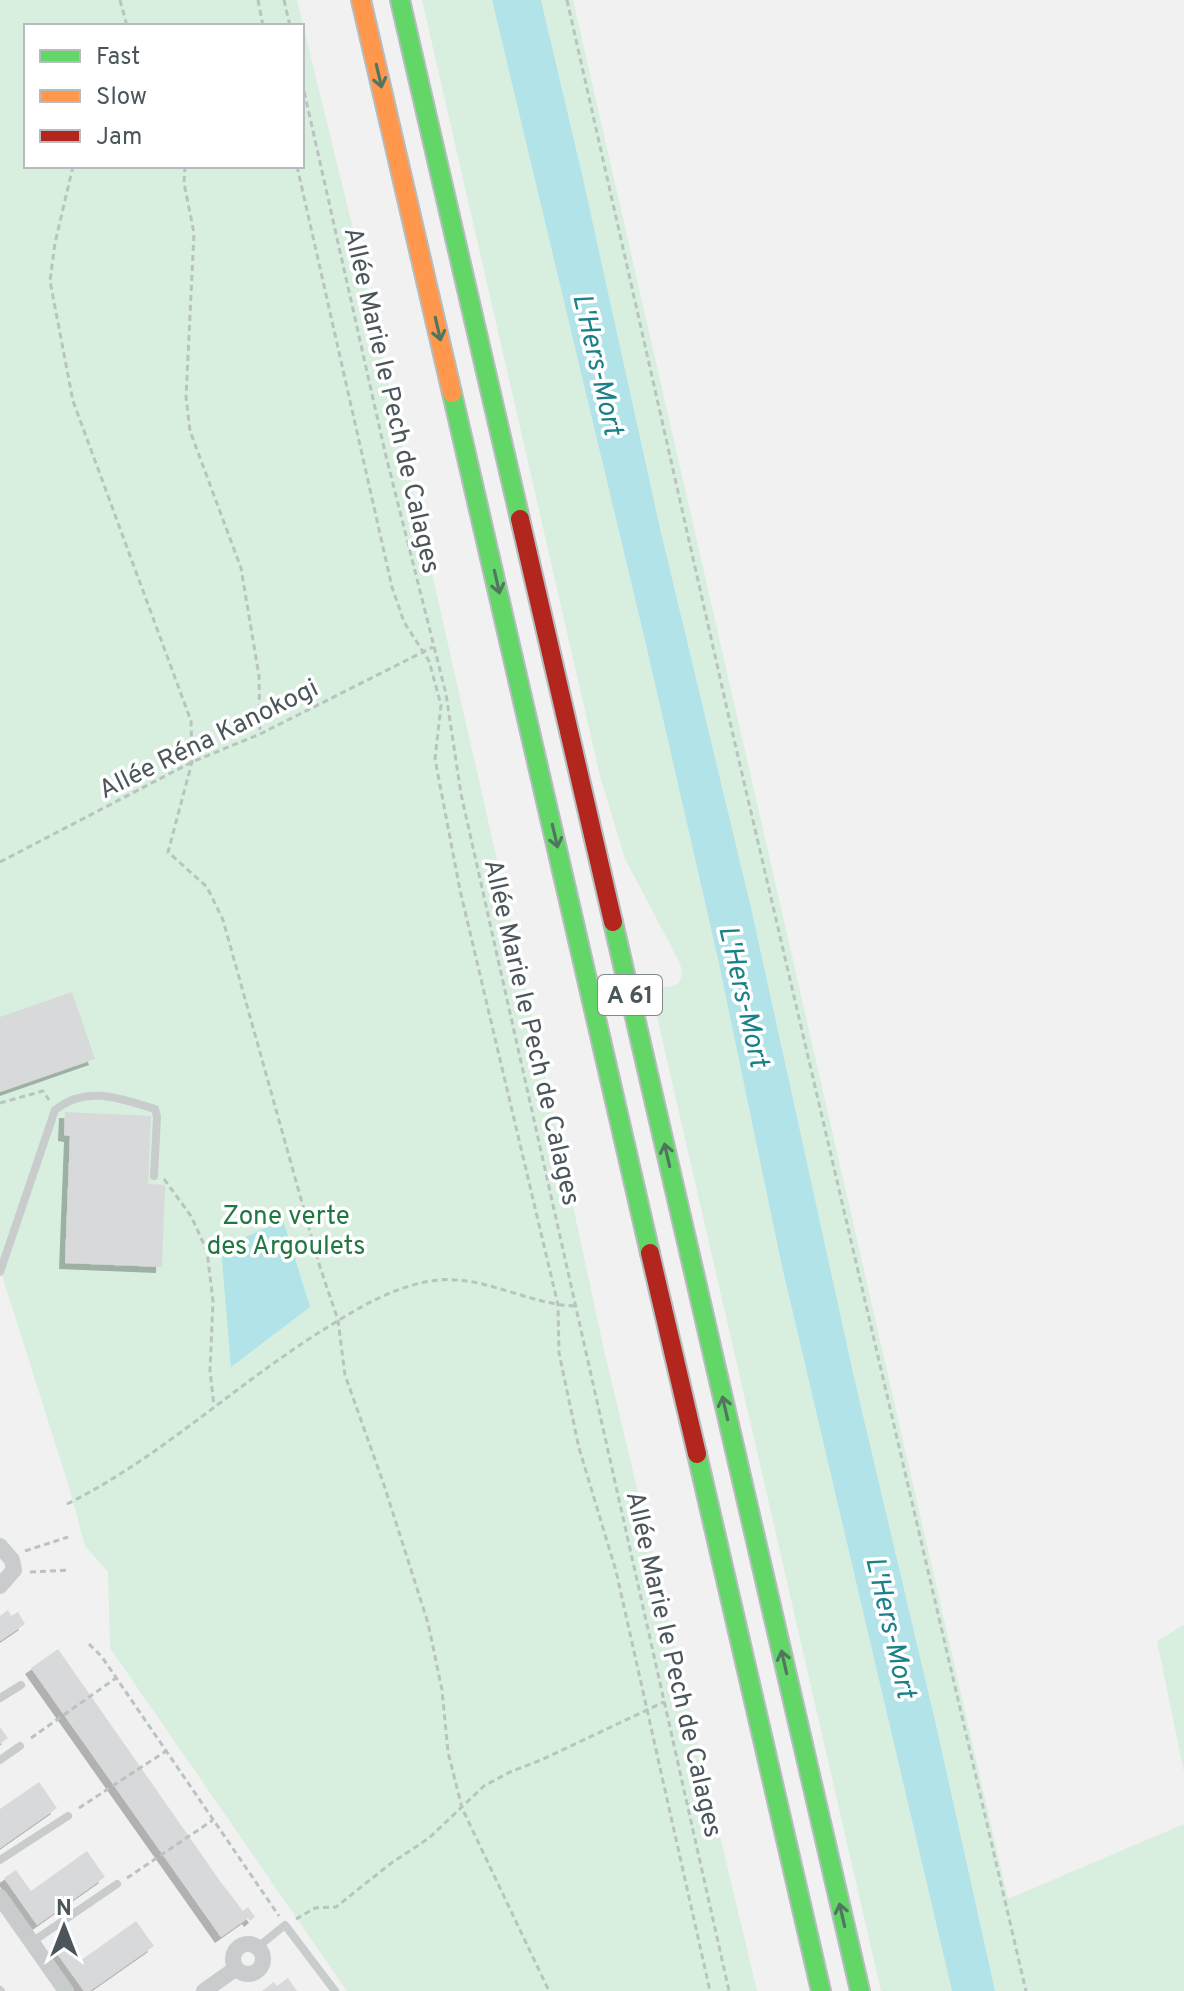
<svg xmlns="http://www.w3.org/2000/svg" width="1184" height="1991" viewBox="0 0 1184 1991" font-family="Overpass,sans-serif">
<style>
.green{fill:#d8eede;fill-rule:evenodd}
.water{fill:#b1e3e8}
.building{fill:#d7d9da;filter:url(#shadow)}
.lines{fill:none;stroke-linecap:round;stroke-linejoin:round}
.fast-casing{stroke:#b7bcbf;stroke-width:22}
.slow-casing{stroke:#b7bcbf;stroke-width:22}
.jam-casing{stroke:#b7bcbf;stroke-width:22}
.path{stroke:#b9c3bf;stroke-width:3;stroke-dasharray:6 4;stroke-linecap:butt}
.lane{stroke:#c9cccc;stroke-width:8}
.street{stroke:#c9cccc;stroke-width:16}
.fast{stroke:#63d668;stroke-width:18}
.slow{stroke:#ff974d;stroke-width:18}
.jam{stroke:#b3261e;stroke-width:18}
.oneway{stroke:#50765f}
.labels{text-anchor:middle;stroke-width:7;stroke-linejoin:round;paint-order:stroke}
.shield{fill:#fff;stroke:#80898d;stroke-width:2}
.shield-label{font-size:24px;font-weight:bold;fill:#4a565c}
.street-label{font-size:26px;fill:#4a565c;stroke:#fff}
.park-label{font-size:26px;fill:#217741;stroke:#fff}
.water-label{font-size:28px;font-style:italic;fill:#1a8089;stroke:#fff}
</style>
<defs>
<filter id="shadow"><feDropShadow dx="-6" dy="6" stdDeviation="0" flood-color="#0004"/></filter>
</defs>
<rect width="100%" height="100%" fill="#f1f1f1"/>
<path class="green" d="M0,0h297l66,270 162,713 79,367 153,641h-410l-237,-343 -2,-76 -23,-26 -16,-59 -69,-218zM26,26h276v140h-276z
M422,0h70l155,649 71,310 63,303 171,729h-71l-231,-1005 20,1 9,-4 3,-9 -2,-11 -55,-104 -25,-83z
M541,0h32l435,1899 176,-75v167h-189l-58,-262 -83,-352 -102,-465 -92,-384 -78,-354z
M1184,1625v147l-27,-131z"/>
<path class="water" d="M492,0h49l41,174 78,354 92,384 102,465 83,352 58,262h-43l-171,-729 -63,-303 -71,-310z
M283,1220l27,87 -79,60 -10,-119z"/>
<path class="building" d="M72,992l23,67 -95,33v-75z
M65,1112l86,4 -3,68 17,1 -3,82 -97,-4 5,-127 -6,-1z
M8,1610l3,6 7,-4 7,12 -25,17v-25z
M58,1649l162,232 23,30 5,-4 7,10 -5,4 -2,-3 -27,19 -190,-269z
M0,1727l8,11 -8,6z
M39,1782l18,26 -57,40v-39z
M87,1851l18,26 -68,48 -33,-47 12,-8 15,21z
M136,1921l18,25 -64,45h-6l-31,-43 12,-9 15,22z
M288,1978l9,13h-35l12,-9 3,4z"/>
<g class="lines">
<g class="fast-casing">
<path id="fast" d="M400,0l120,519
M452,393l198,860
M613,922l247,1069
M697,1454l124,537"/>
</g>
<g class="slow-casing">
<path id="slow" d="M361,0l91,393"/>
</g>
<g class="jam-casing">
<path id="jam" d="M520,519l93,403
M650,1253l47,201"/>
</g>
<path class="path" d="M120,0l7,26
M258,0l5,26
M284,0l6,26
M567,0l163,722 296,1269
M302,82l83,370 61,242 15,100 268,1197
M73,166l-18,77 -5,38 23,120 118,320 1,41 -24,90 39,35 16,33 97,347 18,53 7,55 39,110 44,138 14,67 6,62 14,56 87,183
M185,166l-1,17 10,50 -8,164 4,34 51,137 18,108 1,58
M297,166l95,421 12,35 25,39 12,44 -6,54 25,131 98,415 1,48 20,95 37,123 94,420
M0,862l192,-100 68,-28 173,-87
M0,1103l43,-12 6,9
M164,1179l27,37 16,35 6,50 -3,70 4,35
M67,1504c93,-46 169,-120 256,-174 35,-22 74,-46 116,-50 47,-4 91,25 137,26
M25,1551l43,-14
M30,1572l40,-2
M89,1644l13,13 177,259
M31,1738l85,-60
M79,1808l87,-57
M127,1878l86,-58
M296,1919l19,-11 21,-1 54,-43 39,-26 55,-52 26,-14 31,-12 123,-58"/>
<path class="lane" d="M0,1272l55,-162c31,-25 64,-12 100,-1l2,8 -3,59
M0,1698l21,-13
M0,1760l20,-14
M0,1860l68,-44
M32,1942l85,-58
M258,1947l27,-22 50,66
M0,1990l1,1"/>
<path class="street" d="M0,1546l12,14 2,10 -14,16
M0,1897l66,94
M233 1959a15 15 0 1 1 30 0a15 15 0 1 1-30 0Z
M204,1991l31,-22"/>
<use href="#fast" class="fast"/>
<use href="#slow" class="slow"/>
<use href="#jam" class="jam"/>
</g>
<defs><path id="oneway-shaft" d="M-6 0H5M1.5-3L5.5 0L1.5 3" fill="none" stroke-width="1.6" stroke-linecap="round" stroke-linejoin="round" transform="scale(2)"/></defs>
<g class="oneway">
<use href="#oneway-shaft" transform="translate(379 76) rotate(77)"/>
<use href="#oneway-shaft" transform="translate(438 329) rotate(77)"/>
<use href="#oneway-shaft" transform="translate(497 582) rotate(77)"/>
<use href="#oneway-shaft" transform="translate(555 836) rotate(77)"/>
<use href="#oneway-shaft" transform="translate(667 1155) rotate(-103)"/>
<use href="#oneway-shaft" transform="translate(725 1408) rotate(-103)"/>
<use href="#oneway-shaft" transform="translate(784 1662) rotate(-103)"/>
<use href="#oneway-shaft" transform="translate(842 1915) rotate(-103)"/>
</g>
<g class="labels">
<rect class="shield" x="598" y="975" width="64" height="40" rx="6"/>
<g class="shield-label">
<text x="630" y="1003">A 61</text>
</g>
<g class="street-label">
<text transform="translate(393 400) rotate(77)" y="9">Allée Marie le Pech de Calages</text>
<text transform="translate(208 738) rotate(-26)" y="9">Allée Réna Kanokogi</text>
<text transform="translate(533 1032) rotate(77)" y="9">Allée Marie le Pech de Calages</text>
<text transform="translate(675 1664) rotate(77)" y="9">Allée Marie le Pech de Calages</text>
</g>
<g class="park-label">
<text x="286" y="1224">Zone verte<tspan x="286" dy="30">des Argoulets</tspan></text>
</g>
<g class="water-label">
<text transform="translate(599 364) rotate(77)" y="10">L'Hers-Mort</text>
<text transform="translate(745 996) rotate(77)" y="10">L'Hers-Mort</text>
<text transform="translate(892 1627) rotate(77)" y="10">L'Hers-Mort</text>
</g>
</g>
<rect x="24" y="24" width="280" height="144" fill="#ffffff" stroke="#b7bbbe" stroke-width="2"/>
<rect x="40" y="50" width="40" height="12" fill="#63d668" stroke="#b7bbbe" stroke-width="2"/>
<text x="96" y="64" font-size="24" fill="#4a565c">Fast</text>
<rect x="40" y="90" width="40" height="12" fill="#ff974d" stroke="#b7bbbe" stroke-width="2"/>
<text x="96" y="104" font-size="24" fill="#4a565c">Slow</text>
<rect x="40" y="130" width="40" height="12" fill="#b3261e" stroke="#b7bbbe" stroke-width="2"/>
<text x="96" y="144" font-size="24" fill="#4a565c">Jam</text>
<g transform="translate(64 1927)" stroke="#ffffff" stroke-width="6" paint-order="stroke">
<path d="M0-6L14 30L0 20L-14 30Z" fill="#4a565c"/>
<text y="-12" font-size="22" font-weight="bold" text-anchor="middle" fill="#4a565c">N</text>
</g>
</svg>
